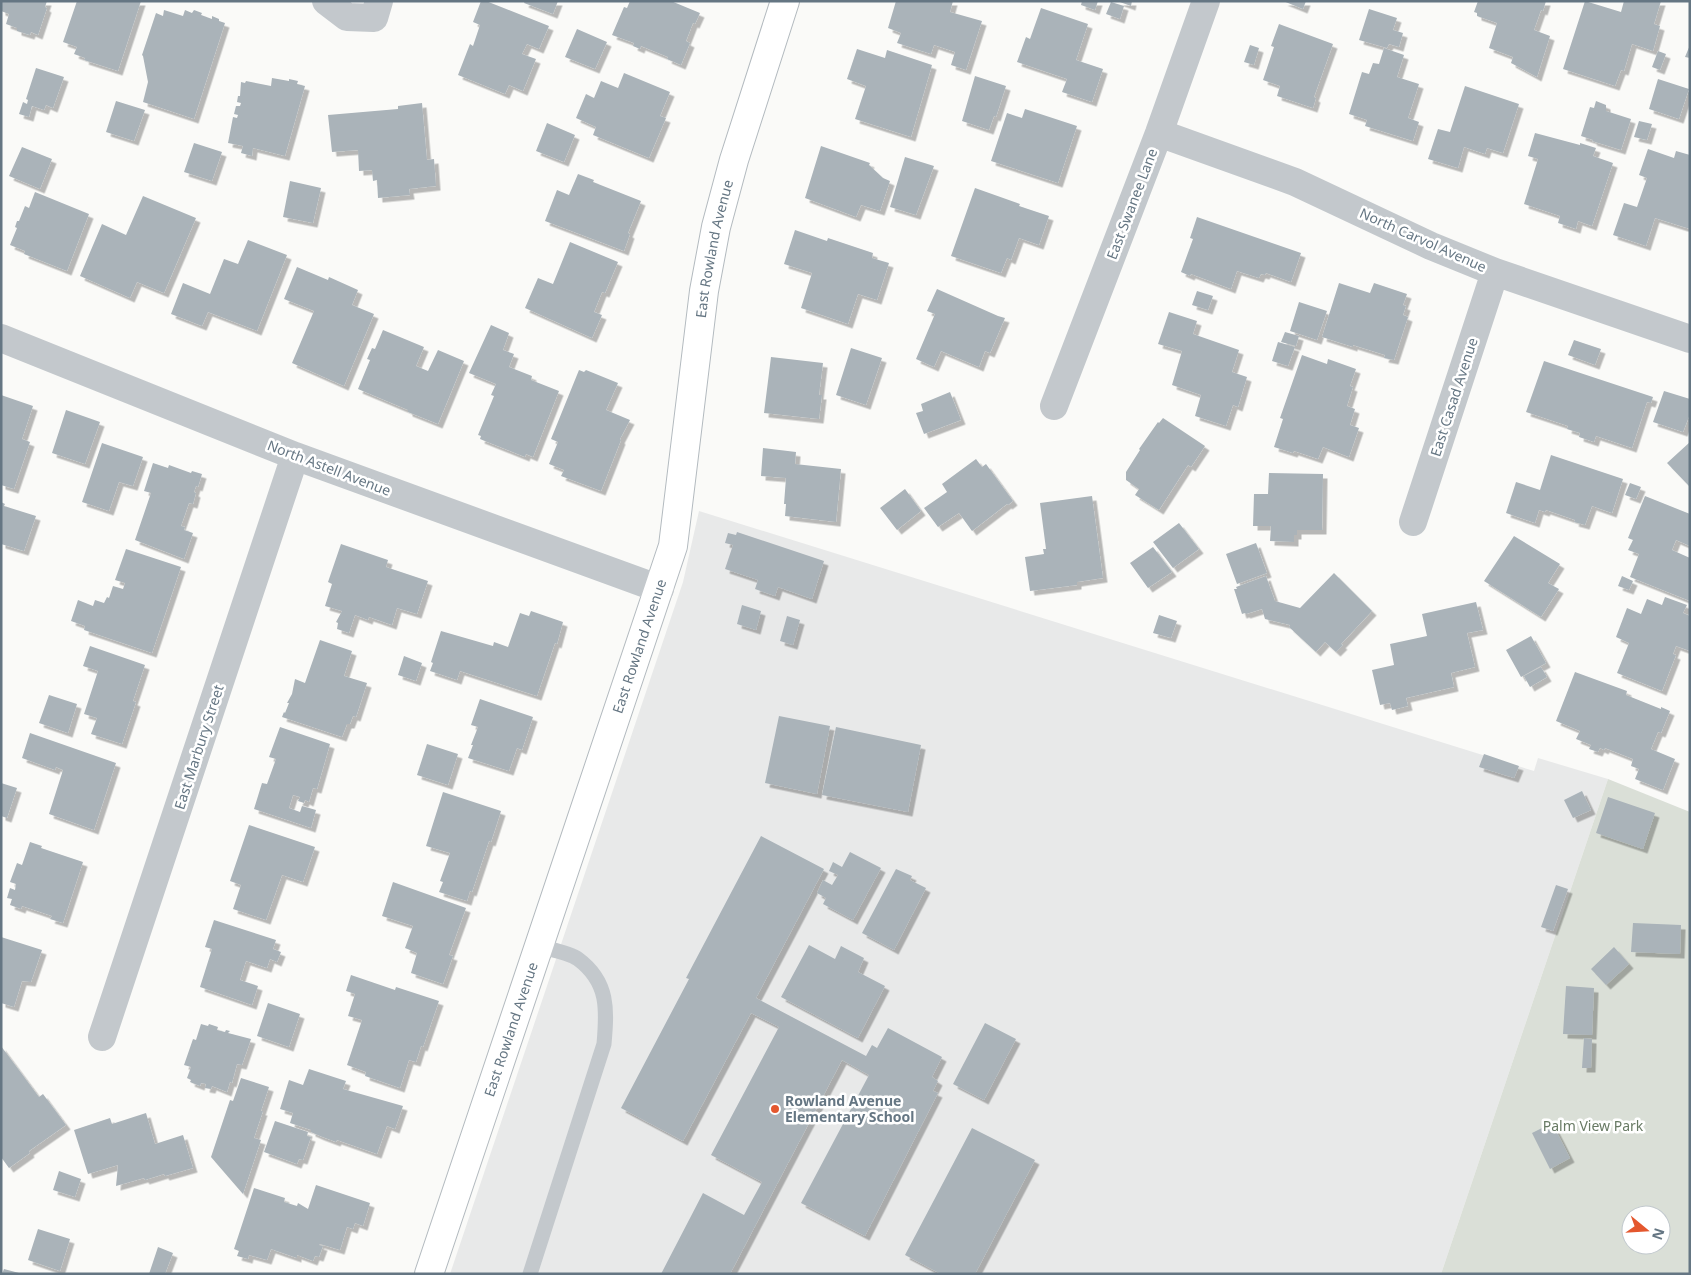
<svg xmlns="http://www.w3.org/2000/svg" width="1691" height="1275" viewBox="0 0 1691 1275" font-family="'Noto Sans',sans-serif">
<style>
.built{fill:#e8e9e9}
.green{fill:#dadfd7;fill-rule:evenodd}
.building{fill:#aab3b9;filter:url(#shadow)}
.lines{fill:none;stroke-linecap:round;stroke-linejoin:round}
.secondary-casing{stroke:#b3babf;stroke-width:30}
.lane{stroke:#c3c8cc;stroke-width:15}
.street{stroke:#c3c8cc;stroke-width:28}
.secondary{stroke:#fff;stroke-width:28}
.poi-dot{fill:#e4572e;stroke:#fff;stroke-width:2}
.labels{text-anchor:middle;stroke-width:5;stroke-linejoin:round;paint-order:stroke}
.street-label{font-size:14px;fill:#657683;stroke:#fff}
.poi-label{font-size:14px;font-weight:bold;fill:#657683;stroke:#fff;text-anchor:start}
.park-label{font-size:14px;fill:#687a64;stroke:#fff}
</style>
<defs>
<filter id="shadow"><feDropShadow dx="4.5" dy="4.5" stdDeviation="0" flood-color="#0004"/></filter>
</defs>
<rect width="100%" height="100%" fill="#fafaf8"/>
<path class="built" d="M699,511l835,260 4,-13 70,21 -167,495h-991l233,-692z"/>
<path class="green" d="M1608,779l82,33v462h-249zM1631,1215h30v30h-30z"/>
<path class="building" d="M1,1h46l-2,6 2,1 -9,27 -7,-3 -1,3 -13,-4v-3l-11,-4 3,-10 -8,-3z
M77,1h64l-23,70 -34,-11 1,-2 -11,-4 3,-7 -14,-5z
M481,1h5l63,25 -10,23 -12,-5 -5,10 14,5 -13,32 -14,-6 -4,9 -47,-19 12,-31 3,2 7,-21 -7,-3z
M525,1h33l-5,13 -29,-11z
M630,1h41l29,12 -5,11 -2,-1 -7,18 4,2 -9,22 -14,-6 1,-2 -27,-11 -1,3 -7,-3 1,-3 -22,-8 12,-28 3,1z
M896,1h57l-3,11 32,9 -16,49 -15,-5 4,-13 -21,-7 -3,9 -34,-11 4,-10 -13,-5z
M1082,1h16l-3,9 -14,-5z
M1117,1h15l-1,5z
M1283,1h23l-3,8z
M1478,1h68l-3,10 -2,-1 -7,20 16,6 -13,41 -26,-14 2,-6 -24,-9 8,-25 -20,-7v-3l-3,-1z
M1585,1l36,11 3,-11h37l-7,23 6,2 -7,25 -21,-7 -8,27 -3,-1 -6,16 -52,-17z
M1111,2l13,4 -4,13 -14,-5z
M1041,8l47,16 -12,36 27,9 -11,33 -30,-10 5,-13 -50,-17 9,-25 4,2z
M1369,9l28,9 -4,12 10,3 -4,14 -10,-3 -2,4 -28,-8z
M164,10l19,6 2,-6 7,3 2,-3 8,3 -1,2 11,4v-3l7,3v2l6,2 -31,96 -51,-17 5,-20 -5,-26 -1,-1 14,-42 7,3z
M1279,24l54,20 -19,53 2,1 -3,10 -36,-12 3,-10 -17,-6 11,-33 -3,-1z
M577,29l30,13 -12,27 -30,-12z
M1250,45l9,3 -5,17 -10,-3z
M1690,45v13l-5,-1z
M1384,48l20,7 -7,22 22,7 -11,34 11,4 -6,19 -48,-15 2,-6 -18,-6 13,-42 7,2 4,-11 6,1z
M857,49l28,9 2,-8 45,15 -21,72 -56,-18 11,-33 -19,-7z
M1658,51l8,3 -6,16 -8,-3z
M36,68l28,9 -11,31 -7,-3 -2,5 -12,-4 -3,11 -10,-3 4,-12 4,2 1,-4 -2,-1z
M624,73l46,19 -10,24 6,2 -17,40 -56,-23 3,-8 -20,-9 10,-24 8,4 7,-17 17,7z
M975,76l31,10 -10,31 -2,-1 -5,14 -27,-9z
M272,78l17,3v-2l9,2 -1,3 8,2 -20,70 -32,-8 -1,8 -11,-3 2,-7 -15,-3 5,-26 4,1 1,-3 -4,-1 2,-8h4l1,-3 -4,-1 1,-6h2l1,-14 4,1 1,-2 25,5z
M1658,79l31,10 -10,30 -30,-10z
M1465,86l54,18 -16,49 -16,-5 -2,6 -21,-7 -6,21 -30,-9 10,-30 12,3z
M116,101l29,9 -11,31 -28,-9z
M1596,101l10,4v6l25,8 -10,31 -29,-9 1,-1 -12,-4 9,-29 4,1z
M422,103l5,57 7,-1 2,27 -27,3 1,6 -32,3 -1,-18 -4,1 -1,-11 -13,1 -1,-21 -26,2 -4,-37 70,-6v-3z
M1025,109l52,17 -19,57 -67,-22 16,-48 15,5z
M1639,121l13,3 -5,16 -13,-3z
M547,123l28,12 -11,27 -28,-11z
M1535,133l45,12v-2l16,5 -3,8 20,7 -21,63 -14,-5 -2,8 -18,-6 2,-7 -36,-12 14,-45 -10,-3z
M194,143l28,9 -10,29 -28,-9z
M821,146l49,17 -1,2 14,13 7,3 -10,30 -19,-6 -5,12 -51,-19z
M22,147l30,12 -12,30 -31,-13z
M1648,149l26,9 2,-7 14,4v74l-35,-11 -9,28 -33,-11 11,-32 13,4 10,-29 -8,-3z
M905,157l29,9 -18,49 -26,-8z
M578,174l16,6 -1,2 48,19 -13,32 2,1 -6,17 -79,-30 12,-31 12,5z
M290,181l31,7 -8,35 -30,-6z
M975,188l45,16 -1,2 30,10 -10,29 -20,-7 -8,22 -4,-2 -6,15 -50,-17z
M35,192l54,22 -22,57 -43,-17 1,-3 -15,-6 7,-17 -2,-1 2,-6h2l6,-15 4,2z
M143,196l53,22 -32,75 -27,-11 -7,16 -50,-22 22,-52 24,11z
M1197,217l104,36 -10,29 -25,-9 -1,2 -4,-1 -2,4 -22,-7 -6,18 -40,-15 -1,2 -9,-4 12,-33 -3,-1z
M795,230l32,11 1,-3 45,15 -1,5 17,5 -12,37 -19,-6 -10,30 -47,-16 11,-35 -28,-9z
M248,240l39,15 -30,76 -49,-19 -6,14 -31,-12 12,-31 27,11 14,-35 14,5z
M570,242l48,20 -13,31 -3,-1 -8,20 8,3 -10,23 -67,-30 13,-30 15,6z
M297,267l31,13 1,-3 29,13 -6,15 22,9 -30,72 -52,-23 22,-52 -30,-12z
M1339,283l31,10 4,-10 33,11 -4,11 3,1 -3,9 5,2 -14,43 -10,-2 1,-3 -32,-10v2l-31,-10z
M937,289l61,27 7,2 -15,35 -5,-2 -6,16 -38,-16 -7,16 -18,-8 19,-45 -8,-3z
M1197,291l16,5 -5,14 -16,-5z
M1299,302l28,9 -10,29 -27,-9z
M1169,312l28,9 -4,13 46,16 -7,22 15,5 -9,30 -5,-2 -7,21 -31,-10 6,-21 -29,-10 10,-34 -24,-7z
M491,325l18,8 -6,17 11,4 -5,13 23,9 -1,4 28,11 -26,66 -7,-3 -1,3 -45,-18 1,-3 -3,-1 16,-39 -3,-1 5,-11 -27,-11z
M383,330l41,17 -8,19 12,5 10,-21 26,11 -26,63 -30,-12v-2l-50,-21 12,-29 -3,-1 5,-11 3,1z
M1285,332l14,4 -3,10 -15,-4z
M1574,340l27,9 -6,16 -27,-10z
M1278,342l17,5 -7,19 -16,-5z
M851,348l31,10 -16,47 -30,-10z
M1302,355l25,9 1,-5 28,10 -6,17 3,1 -6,19 8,3 -5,16 9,3 -10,29 -26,-10 -5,12 -24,-8 -1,2 -19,-6 9,-28 -3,-1z
M771,357l52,6 -4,32h3l-3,24 -55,-6z
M1544,361l109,36 -2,6 -4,-1 -15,46 -36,-12 -2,6 -15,-5 1,-4 -13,-4 1,-3 -42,-14z
M579,370l5,2 2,-2 32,13 -12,27 24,10 -10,19 1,1 -20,51 -40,-15 3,-6 -15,-6 9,-22 -7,-3z
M1664,391l26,8v15l-7,18 -30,-10z
M950,392l11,28 -37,14 -8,-21 7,-2 -2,-7z
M1,395l32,11 -11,33 8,3 -16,47 -13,-4z
M66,410l34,12 -15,42 -33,-11z
M1163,418l42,28 -14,21 -3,-2 -29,45 -24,-15 4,-6 -13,-9v-8l14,-22 -1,-1 19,-27 1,1z
M1690,442v45l-23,-24z
M102,443l41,14 -10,29 -14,-4 -10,29 -27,-9z
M763,448l33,4 -1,12 46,5 -5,53 -51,-6 1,-12h-2l2,-26 -25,-2z
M1551,455l72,24 -11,34 -20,-7 -7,19 -11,-3 1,-2 -29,-10 -1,2 -6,-2 -4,13 -29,-10 10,-31 24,8z
M976,459l6,8 4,-3 27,37 -5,4 -1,-1 -35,27 -13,-18 -21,14 -14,-19 23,-16 -5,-8z
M153,463l15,5 1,-3 22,8 1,-2 10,3 -4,13 -2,-1 -2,6 2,1 -3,11 -4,-1 -8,23 4,1 -1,3 9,3 -9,26 -49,-19 16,-47 -7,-2z
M1269,473l54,1 -1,56h-25v5h-3v7l-24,-1 1,-15h-18l1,-32h14z
M1630,483l11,4 -5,12 -11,-4z
M905,489l16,22 -24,19 -17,-22z
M1092,496l11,82 -26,4v3l-47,6 -5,-34 19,-3 -1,-5h3l-6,-46z
M1645,496l45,18v32l-14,-6 -4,10 18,8v43l-60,-24 9,-23 -11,-4 5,-10 -5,-2z
M1,502l4,2 -1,2 32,10 -12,35 -23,-7z
M1179,523l20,26 -26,19 -20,-26z
M737,532l87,29 -12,38 -34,-12 -3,9 -20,-7 3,-9 -33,-11 8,-24 -8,-2 3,-10 8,2z
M1514,536l46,28 -12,19 11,6 -18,28 -57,-36z
M1256,543l11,30 -30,11 -11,-30z
M341,544l47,16 -2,7 42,14 -11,33 -20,-6 -5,17 -23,-8 -1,3 -13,-5 -6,18 -12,-4 1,-6 -2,-1 6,-11 -17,-5 7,-22 -4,-2z
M1153,547l19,25 -24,16 -18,-25z
M126,549l55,18 -29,86 -68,-23 1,-4 -14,-5 7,-21 15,6 2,-6 9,3 3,-6 2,1 4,-12 10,3 2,-6 -10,-3z
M1334,573l38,38 -31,33 2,1 -7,7 -11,-10 -9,10 -27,-25 1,-2 -25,-6 -3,-10 -16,5 -1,-1 -3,1 -8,-25h3l-1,-2 30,-11 9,25 25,7z
M1622,576l11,5 -4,9 -11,-4z
M1665,597l22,8 -4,8 7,3v35l-14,-5 -3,8 3,1 -14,36 -45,-18 12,-30 -13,-6 11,-29 14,6 6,-15 15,6z
M1476,602l7,28 -16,3 8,34 -24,6 3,14 -48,11 2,8 -16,4 -2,-7 -10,2 -8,-35 22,-5 -4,-21 37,-8 -5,-22z
M742,605l19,6 -5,19 -19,-6z
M531,611l32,11 -6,22 -2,-1 -18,53 -77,-25 -3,9 -27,-9 3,-8 -2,-1 10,-31 52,15 1,-4 14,5 12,-34 9,3z
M1159,615l18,6 -6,17 -18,-5z
M787,616l13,4 -7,25 -13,-4z
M1531,636l15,27 -25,14 -15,-27z
M320,640l32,11 -8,25 23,7 -11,34 -3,-1 -3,8h-3l-5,13 -60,-20 2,-5 1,1 4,-10h-2l5,-9 3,-15 10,4z
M90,646l55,19 -12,36 3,1 -14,42 -31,-10 6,-16 -13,-4 14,-43 -15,-5z
M404,656l18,7 -6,18 -18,-6z
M1541,667l6,10 -17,10 -6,-11z
M1575,672l52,19 -1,4 35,14v-2l9,4 -9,22 -3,-1 -7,17 24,10 -12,31 -28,-11 4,-10 -8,-3 2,-7 -28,-11 -1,2 -4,-2 -2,4 -9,-3 2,-4 -15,-6 4,-8 -24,-10z
M49,695l28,9 -9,29 -29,-10z
M480,699l53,18 -11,33 -5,-2 -8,23 -41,-13 5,-13h-2l7,-18 -7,-2z
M779,716l51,10 -13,68 -52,-11z
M280,727l50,17 -13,45 -4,-1 -4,14 -4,-2 -1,3 -6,-2 2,-4 -7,-2 -4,13 11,4 2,-6 14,4 -5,18 -57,-19 8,-26 5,1 9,-25 -7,-2z
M836,727l85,18 -13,67 -86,-17z
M30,733l86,30 -22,67 -45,-16 14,-44 -7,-3 -1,3 -33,-12z
M427,744l31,10 -10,31 -31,-10z
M1484,754l35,12 -5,12 -35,-11z
M1,783l16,5 -10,30 -6,-2z
M1582,791l9,19 -18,8 -9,-18z
M443,792l58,19 -10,31 -2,-1 -17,51 -2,-1 -3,10 -28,-9 4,-10 -3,-1 10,-28 -24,-7z
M1608,797l47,16 -12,36 -47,-16z
M249,825l66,22 -12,35 -21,-7 -16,45 -33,-11 8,-24 -11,-4z
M761,836l63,33 -68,129 110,58 6,-11 5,3 11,-20 54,29 -10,20 6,4 -5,10 5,2 -73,143 -64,-33 68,-128 -27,-15 -112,214h-69l42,-81 41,22 18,-33 -51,-27 68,-128 -28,-14 -68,128 -62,-33 68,-129 -3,-1z
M30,842l12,4 -1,2 42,14 -20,61 -13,-4 2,-3 -30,-10 -1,3 -11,-4 2,-6 -5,-1 3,-10 5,2 1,-6 -6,-2 7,-19 5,2z
M850,852l31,16 -28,52 -30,-16 3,-6 -9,-5 6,-13 9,5 6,-10 -9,-4 4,-9 9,5z
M896,869l16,7 -2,4 16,8 -32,62 -32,-17z
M393,882l73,26 -17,47 4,1 -10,28 -32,-11 6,-20 -12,-5 8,-22 -31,-10z
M1556,885l12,4 -15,42 -12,-4z
M214,920l62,20 -3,9 8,3 -4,10 -7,-3 -3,9 -21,-7 -6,19 18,6 -6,19 -52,-18 12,-38 -7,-2z
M1633,923l48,2 -1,29 -49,-2z
M1,937l41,13 -11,32 -9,-1 -8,26 -13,-4z
M809,945l26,14 6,-13 23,12 -6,14 27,14 -27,52 -77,-41z
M1614,947l15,17 -23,21 -15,-16z
M351,975l44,15 1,-3 43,14 -16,46 -2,-1 -5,16 -7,-2 -9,28 -35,-12 1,-4 -19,-7 15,-45 -14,-4 7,-22 -9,-3z
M1566,986l28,2 -2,47 -29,-1z
M268,1003l32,11 -11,33 -32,-11z
M985,1023l31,16 -32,61 -31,-16z
M201,1024l7,2 1,-2 9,3 -1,3 8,2 1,-2 4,1 -2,2 23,6 -9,26 -5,-1 -5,19 -2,-1 -3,10 -15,-6 -1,3 -6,-1 1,-4 -5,-1 -1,3 -10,-4 1,-2 -4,-2 4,-11 -7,-2 9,-26 3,1z
M1584,1038l8,1 -1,29h-9z
M1,1046l38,51 4,-3 23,31 -37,26 1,2 -21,15 -8,-11z
M309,1069l37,12 -3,8 60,17 -8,23 -8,-3 -10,28 -40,-14 -1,2 -16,-6 -9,-4v-2l-21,-7 3,-10 -13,-4 9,-29 14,5z
M241,1078l28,9 -8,24h2l-9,27 7,2 -18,54 -32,-37 19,-57 3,1z
M146,1113l9,31 28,-9 10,33 -28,8 -1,-2 -19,6 -1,-2 -28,8 2,-21 -30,9 -14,-44 36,-12 2,6z
M275,1121l33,11 -1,4 4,1 -8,23 -4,-1 -2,5 -33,-12z
M1552,1123l18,35 -20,11 -18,-36z
M972,1128l63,32 -60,114h-34l-36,-19z
M59,1171l22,8 -6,18 -22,-7z
M316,1185l54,18 -7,23 -8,-3 -2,6 -6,-2 -7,23 -20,-6 -1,1 4,1 -4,11 -4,-1 -2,5 -16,-6v3l-26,-9 -4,11 -18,-5 -1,4 -11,-3 2,-5 -5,-2 20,-61 31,10 -1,4 13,4 1,-3 10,6z
M38,1229l32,10 -10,32 -32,-11z
M158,1247l15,6 -8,21h-16z
M4,1269l15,4v1h-17z"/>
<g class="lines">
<g class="secondary-casing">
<g id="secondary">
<path id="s1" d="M429,1274l244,-728 31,-255 12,-64 18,-67 51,-159"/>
</g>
</g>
<path class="lane" d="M530,1274l74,-230c3,-34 5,-62 -26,-85 -8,-6 -29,-10 -40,-13"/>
<path class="street" d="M326,1l21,16 27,1 5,-17
M1159,133l136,49 136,64 64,26 195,67
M1,338l294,118 365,133
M1054,406l105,-273 47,-132
M1413,522l82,-250
M102,1037l193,-581"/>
<use href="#secondary" class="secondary"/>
</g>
<circle class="poi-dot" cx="775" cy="1109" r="5"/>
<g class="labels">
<g class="street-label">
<text transform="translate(1132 204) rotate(-69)" y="5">East Swanee Lane</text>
<text transform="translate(1423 240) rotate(24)" y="5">North Carvol Avenue</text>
<text dy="5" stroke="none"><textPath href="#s1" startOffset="1068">East Rowland Avenue</textPath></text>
<text transform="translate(1454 397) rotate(-72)" y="5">East Casad Avenue</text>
<text transform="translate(329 468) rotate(21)" y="5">North Astell Avenue</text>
<text dy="5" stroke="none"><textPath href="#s1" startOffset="662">East Rowland Avenue</textPath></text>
<text transform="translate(199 747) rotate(-72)" y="5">East Marbury Street</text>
<text dy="5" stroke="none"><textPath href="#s1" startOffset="258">East Rowland Avenue</textPath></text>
</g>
<g class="poi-label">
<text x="785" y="1106">Rowland Avenue<tspan x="785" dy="16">Elementary School</tspan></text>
</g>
<g class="park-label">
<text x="1593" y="1131">Palm View Park</text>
</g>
</g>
<rect width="1691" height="1275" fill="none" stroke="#657683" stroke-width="5"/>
<g transform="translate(1646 1230) rotate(108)"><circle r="24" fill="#ffffff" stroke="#c1c8cd"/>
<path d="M0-4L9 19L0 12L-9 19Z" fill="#e4572e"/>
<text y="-8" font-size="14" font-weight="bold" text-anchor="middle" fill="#657683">N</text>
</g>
</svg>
